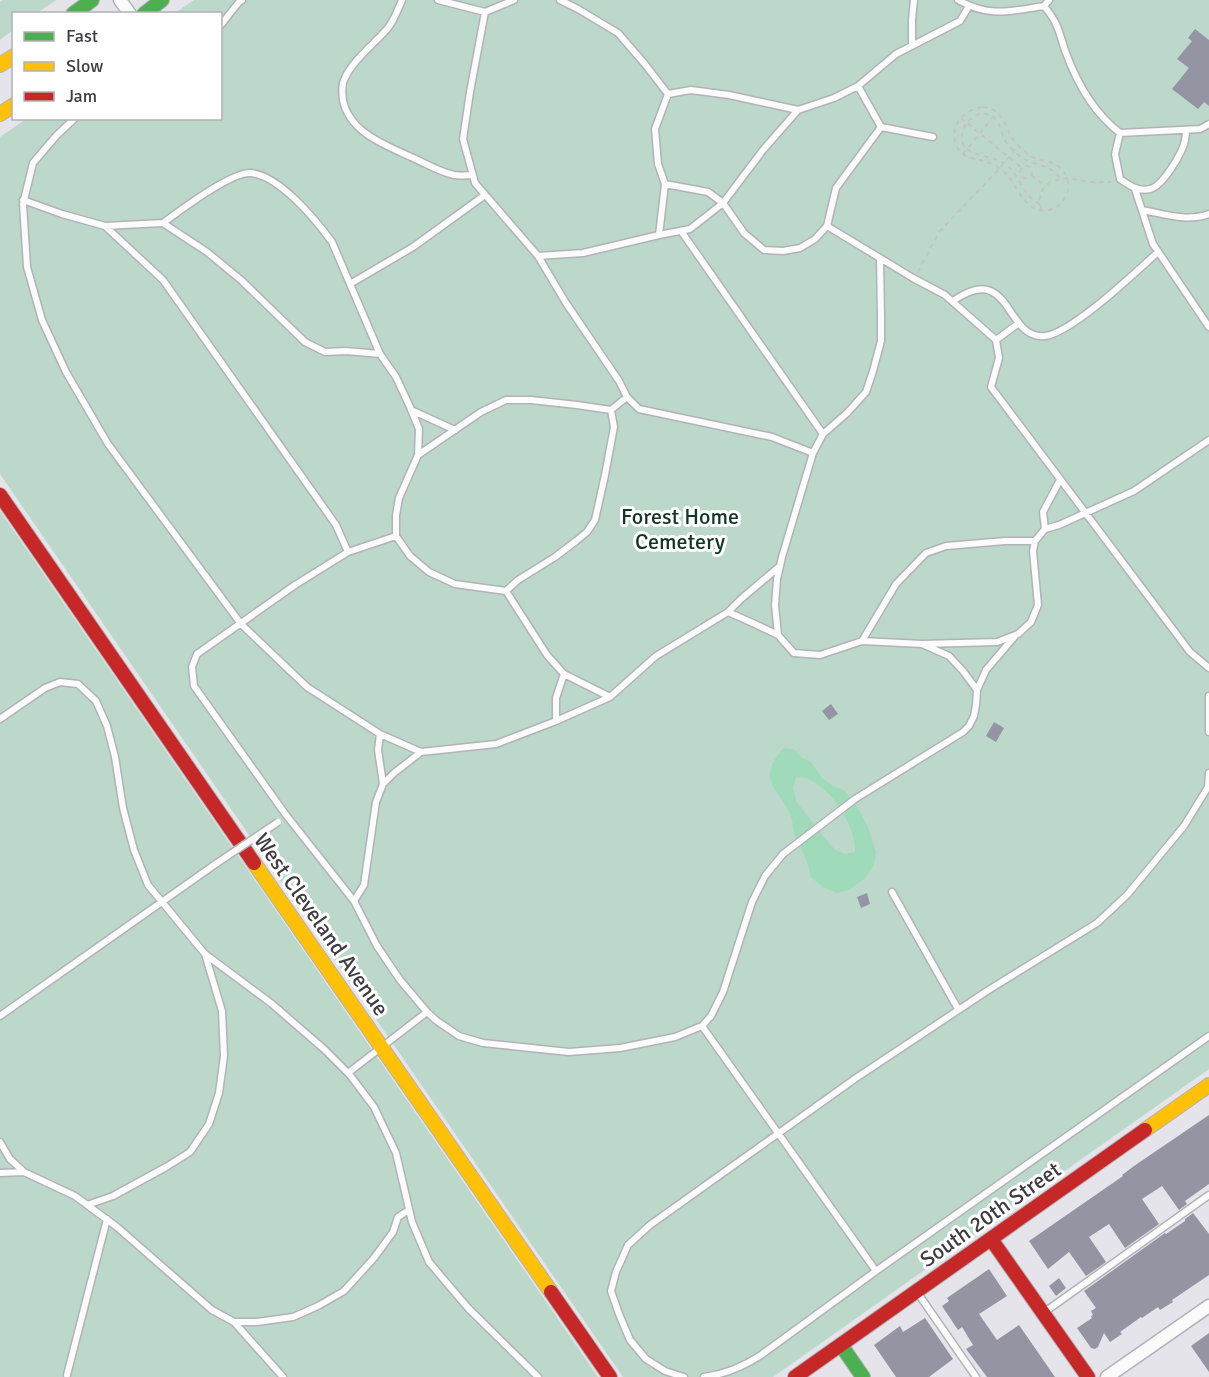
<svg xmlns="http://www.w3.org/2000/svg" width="1209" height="1377" viewBox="0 0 1209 1377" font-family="Signika,sans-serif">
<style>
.green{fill:#bbd8ca}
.water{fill:#9fdabb;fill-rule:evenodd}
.building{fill:#9594a3}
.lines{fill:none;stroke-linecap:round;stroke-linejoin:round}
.lane-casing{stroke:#b2b2b7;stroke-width:9}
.street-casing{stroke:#b2b2b7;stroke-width:15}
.fast-casing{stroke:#b2b2b7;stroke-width:16}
.slow-casing{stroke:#b2b2b7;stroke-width:16}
.jam-casing{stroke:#b2b2b7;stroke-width:16}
.path{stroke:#c3c3c6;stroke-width:2;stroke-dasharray:4.5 4.5;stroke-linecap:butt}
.lane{stroke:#fbfbfc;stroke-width:6}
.street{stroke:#fbfbfc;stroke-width:12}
.fast{stroke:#4caf50;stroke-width:14}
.slow{stroke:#ffc107;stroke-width:14}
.jam{stroke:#c62828;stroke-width:14}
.lane-bridge-casing{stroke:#b2b2b7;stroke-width:9;stroke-linecap:butt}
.lane-bridge{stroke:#fbfbfc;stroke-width:6}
.labels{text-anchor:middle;stroke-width:6;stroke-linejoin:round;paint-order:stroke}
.park-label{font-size:22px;fill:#113624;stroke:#fff}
.street-label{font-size:22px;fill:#3c3c42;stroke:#fff}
</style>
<rect width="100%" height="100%" fill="#e4e4ea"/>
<path class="green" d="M3,0h53l-19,13 -23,1 -1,16 -13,10v-38z
M194,0h1015v1069l-436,308h-150l-623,-903v-337l26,-18 194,-1v-104l-45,-1z
M0,511l598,866h-598z"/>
<path class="water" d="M783,748l11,1 8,9 9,4 11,16 11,8 11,4 15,20 9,17 8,25 -2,13 -10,14 -15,11 -12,3 -14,-6 -12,-10c-2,-16 -11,-29 -17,-44 -1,-4 -1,-9 -2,-14 -10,-31 -39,-34 -9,-71zM796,777c3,1 7,0 10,1 24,8 51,49 49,74l-10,2 -10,-4 -11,-13 -28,-36 -3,-14z"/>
<path class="building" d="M1195,29l14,11v66l-5,-4 -6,7 -26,-20 17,-21 -12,-9 15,-18 -4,-3z
M831,704l7,10 -9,6 -7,-9z
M994,722l10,6 -8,14 -10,-6z
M867,893l3,11 -9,4 -4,-11z
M1209,1115v69l-24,17 2,3 -8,6 -17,-24 -20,13 17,25 -34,24 -16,-24 -20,13 17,25 -20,14 -17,-24 -21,17 -19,-28 94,-65 -1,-1 12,-9z
M1193,1213l16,21v41l-37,25 1,2 -13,8 -2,-3 -16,11 -1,-1 -21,15 2,2 -12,8 -6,-9 -6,14 -3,2 -4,-1 -14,-20 15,-10 -1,-2 2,-1 -2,-4 5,-3 -12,-17 81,-58 1,1 19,-13v-2z
M989,1269l18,27 -28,18 18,26 22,-15 36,52h-68l-21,-28 7,-4 -11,-18 -4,3 -16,-24 7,-5 -2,-3z
M1059,1278l7,10 -10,8 -7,-10z
M925,1318l28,41 -24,18h-33l-22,-32 26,-19 3,6z
M1209,1333v39l-18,-26z"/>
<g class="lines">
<g class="lane-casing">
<path id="lane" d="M402,0c-4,9 -8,21 -15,29 -12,14 -35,32 -42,49 -4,7 -3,15 -2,22 6,32 42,45 68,57 14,6 28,15 43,18 6,1 13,0 19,0
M438,0l47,12
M514,0l-29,12 -15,80 -7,47 12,44 63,73 45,-3 76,-18 6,-51
M560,0l18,9 40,24 26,30 24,31 23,-4 38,5 69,15 36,-12 24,-12
M958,0c32,18 52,11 86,6l5,-6
M969,6l-9,15 -64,33 -38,32 23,41 -45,61 -9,38 86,52 32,17 51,45 3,18 -8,29 199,265 19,16
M1044,6c4,5 8,10 11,16 5,9 7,21 11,31 11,30 28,60 54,80l80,-4 9,-5
M220,26l19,-24 3,-2
M912,45v-25l2,-20
M798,110l-35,40 -40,53 21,30 20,17 19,1 17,-3 15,-9 12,-13
M75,118l-19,18 -23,27 -10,41 4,63 15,53 24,52 42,72 133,180 66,63 73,47 41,18 75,-8 60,-23 54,-24 46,-41 72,-44 27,12 23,11
M881,127l52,10
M1120,133l-5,21 5,25c9,6 18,13 30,10 13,-3 33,-37 35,-49 1,-4 1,-7 1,-10
M1135,189l18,55 56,83
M23,200l39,14 43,12 58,54 173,245 12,27
M1142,210c23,4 44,12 67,4
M163,223c16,-12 69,-52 88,-50 29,3 65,47 81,69l48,112
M105,226l58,-3 44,29 34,28 64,62 20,10 21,-1 34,3 16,23 14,30 9,22 -1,26
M681,231l142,203
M659,235l31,-6 33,-26 -15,-11 -43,-8 -7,-20 -3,-35 13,-35
M538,256l28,47 53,78 8,16 12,12 133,28 41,16 10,-19 24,-21 19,-21 7,-21 8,-30v-24l-1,-59
M350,284l63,-37 72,-52
M953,301c59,-41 51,39 92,35 27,-3 92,-65 113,-84
M996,340l23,-17
M411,410l44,20
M813,453l-31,104 -5,22 -2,26 3,30 16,18 26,2 42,-14 34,-57 30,-31 20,-7 59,-5h30l10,-12 14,-4 75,-34 75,-51
M1045,529l-2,-17 17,-32
M396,536v-21l3,-17 19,-43 63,-43 25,-12h25l46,5 34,5
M506,591l12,-11 37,-23 21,-16 11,-9 8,-12 10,-45 9,-48 -3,-17 16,-13
M728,612l13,-13 39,-33
M862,641l60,3 75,-2 21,-8 13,-12 7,-17 -5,-54 2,-10
M564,674l46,23
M977,690l9,-20 29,-34
M1209,696v36
M0,719l45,-31 15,-6 18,2 18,17 11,25 8,31 8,51 11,42 14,35 57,69 67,50 52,45 26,26 24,32 22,46 16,69 17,40 39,46 70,69
M380,734l-2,16 5,34
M421,752l-27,21 -11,11 -7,18 -12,83 -10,16 -68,-86 -92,-129 -2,-19 5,-13 98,-69 53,-33 48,-16 14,20 19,16 26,12 51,7 41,64 17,19 -8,24v23
M892,892l66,117
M354,901l23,45 23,34 27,32 10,9 22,15 24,7 86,9 51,-4 55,-11 27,-11 9,-10 12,-24 29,-90 13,-26 18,-22 72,-55 108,-67 6,-6 5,-10 2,-11 1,-15 -14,-19 -14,-15 -27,-12
M0,1016l217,-153
M702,1026l174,245
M348,1073l79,-61
M0,1142l10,17 14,13 51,24 42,31 95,83 22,12 49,55
M0,1173l24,-1
M87,1205l26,-9 53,-29 24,-15 19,-28 10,-31 5,-37 -2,-45 -17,-57
M917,1292l59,85
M1046,1311l163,-116
M234,1322h23l36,-5 25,-11 26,-15 30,-33 19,-26 5,-15 11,-7
M67,1375l40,-156
M684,1377l-19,-6 -19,-12 -16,-19 -11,-26 -8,-23 5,-19 12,-27 22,-20 206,-147 131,-87 110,-68 30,-28 57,-69 24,-39 1,-14
M704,1377c22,-3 39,-10 57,-22l115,-84 333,-235"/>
</g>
<g class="street-casing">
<path id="street" d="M120,0l10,14
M1107,1377l102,-71"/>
</g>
<g class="fast-casing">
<path id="fast" d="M73,14l19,-14
M144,14l18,-14
M841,1345l22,32"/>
</g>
<g class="slow-casing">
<path id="slow" d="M0,65l14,-9
M0,114l14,-9
M254,863l297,429
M1145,1130l64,-45"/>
</g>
<g class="jam-casing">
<path id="jam" d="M0,495l254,368
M991,1239l97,138
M551,1292l59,85
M795,1377l350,-247"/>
</g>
<path class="path" d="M983,107c25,3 20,24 35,38 5,6 11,11 19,14 5,2 12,2 17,5 10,4 16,16 14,26 -2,6 -5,12 -10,16 -6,4 -15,6 -22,3 -16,-6 -20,-27 -32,-37 -4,-3 -8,-7 -12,-8 -15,-7 -30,-2 -37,-22 -1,-6 -1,-13 2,-18 5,-11 15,-15 26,-17z
M961,118l61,50
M963,154l34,-42
M1020 172a6 6 0 1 1 12 0a6 6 0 1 1-12 0Z
M1031,175l14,11
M1040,204c-18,-8 -20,-30 -36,-41 -12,-7 -35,-7 -41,-19 -7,-18 17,-41 32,-25 6,5 6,14 10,21 3,6 10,13 16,17 12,9 32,7 39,22
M1041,209l-2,-9 3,-10 8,-8 7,-2 10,-2 22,4h22
M918,272l21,-40 61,-64 18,-23"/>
<use href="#lane" class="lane"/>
<use href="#street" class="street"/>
<use href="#fast" class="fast"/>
<use href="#slow" class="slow"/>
<use href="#jam" class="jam"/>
<g class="lane-bridge-casing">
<path id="lane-bridge" d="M217,863l61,-41"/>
</g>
<use href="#lane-bridge" class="lane-bridge"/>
</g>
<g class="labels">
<g class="park-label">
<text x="680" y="524">Forest Home<tspan x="680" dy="25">Cemetery</tspan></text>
</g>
<g class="street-label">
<text transform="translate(322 924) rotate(55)" y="8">West Cleveland Avenue</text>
<text transform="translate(990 1214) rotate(-35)" y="8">South 20th Street</text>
</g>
</g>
<rect x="12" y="12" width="210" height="108" fill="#ffffff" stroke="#b1b1b3" stroke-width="1.5"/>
<rect x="24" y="32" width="30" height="9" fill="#4caf50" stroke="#b1b1b3" stroke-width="1.5"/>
<text x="66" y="42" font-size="18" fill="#3c3c42">Fast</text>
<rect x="24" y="62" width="30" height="9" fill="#ffc107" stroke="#b1b1b3" stroke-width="1.5"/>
<text x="66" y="72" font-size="18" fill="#3c3c42">Slow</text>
<rect x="24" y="92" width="30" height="9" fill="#c62828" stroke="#b1b1b3" stroke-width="1.5"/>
<text x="66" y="102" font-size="18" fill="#3c3c42">Jam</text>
</svg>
